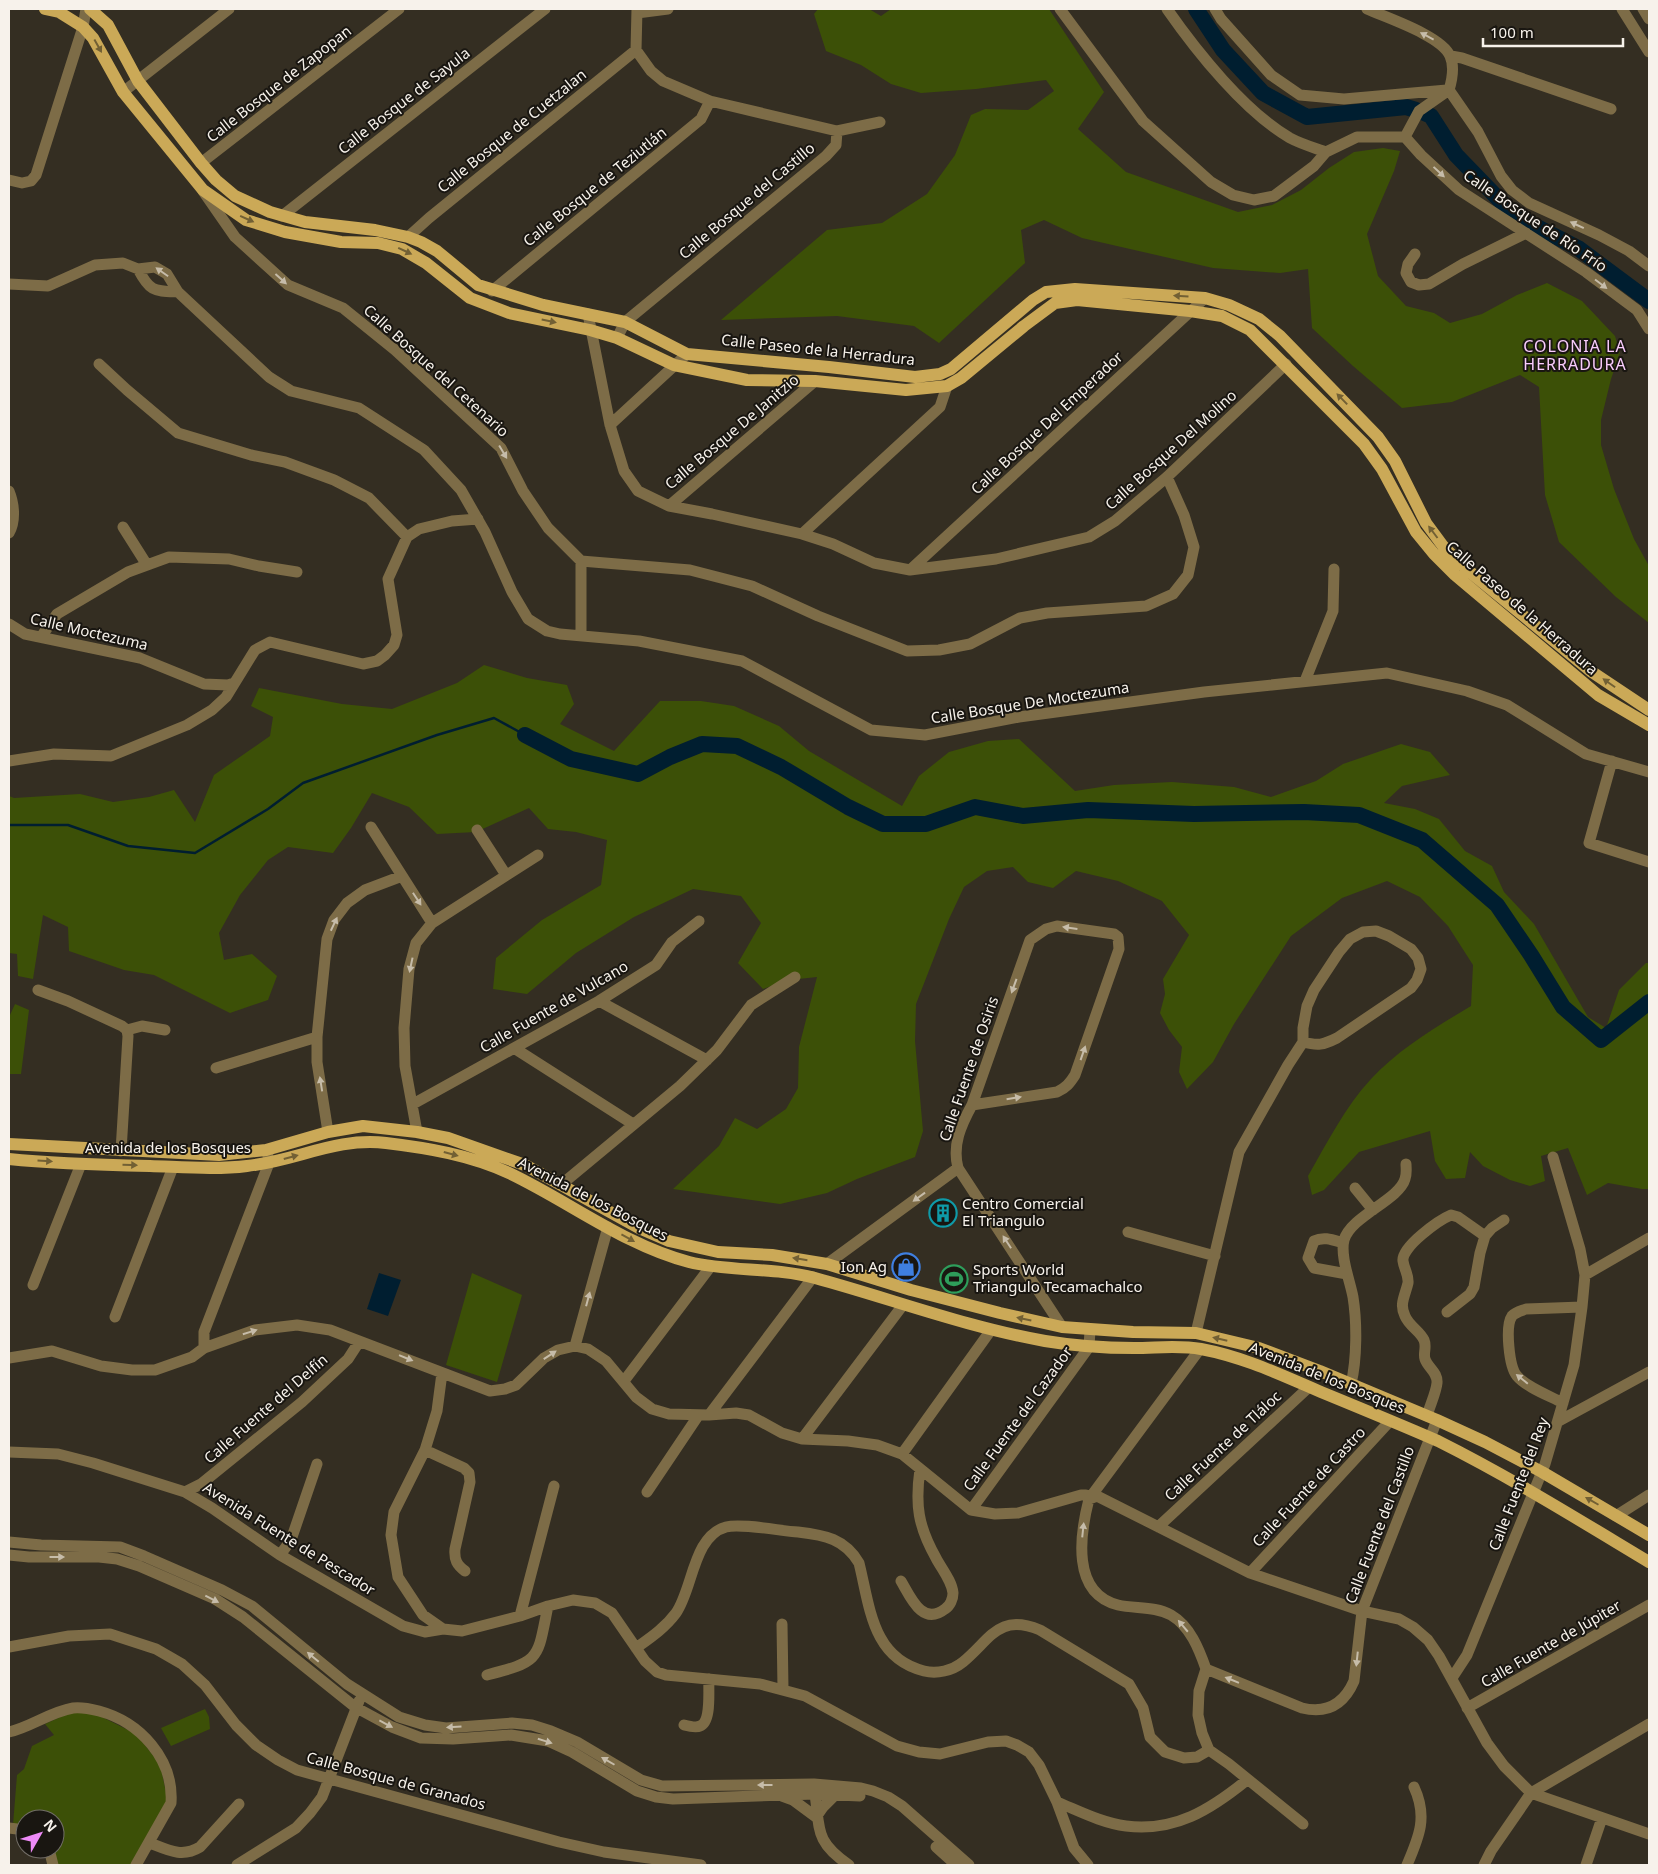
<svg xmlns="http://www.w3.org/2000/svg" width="1658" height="1874" viewBox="0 0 1658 1874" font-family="'Noto Sans',sans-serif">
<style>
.green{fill:#3c5007}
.water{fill:#001e30}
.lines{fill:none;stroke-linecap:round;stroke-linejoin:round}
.stream{stroke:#001e30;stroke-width:2.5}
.river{stroke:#001e30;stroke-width:16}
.minor{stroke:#7d6c47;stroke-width:11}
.major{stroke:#cba957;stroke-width:12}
.oneway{fill:#c6bca9}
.oneway2{fill:#726034}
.labels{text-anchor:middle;stroke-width:4;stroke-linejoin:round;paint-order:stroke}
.street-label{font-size:15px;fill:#f7f2eb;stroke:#191611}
.poi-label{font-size:15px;fill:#f7f2eb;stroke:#191611;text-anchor:start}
.neighbourhood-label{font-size:16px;letter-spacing:1px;fill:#f9ccfc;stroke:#191611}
</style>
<rect width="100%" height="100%" fill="#342e22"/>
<path class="green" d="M818,9h51l12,7 10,-7h158l55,83 -26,37 48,43 112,40 34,-7 29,-15 28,-22 25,-16 29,-4 17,3 -6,20 -27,63 11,42 28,30 28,7 16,10 32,-9 35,-19 30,-12 35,18 33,35 5,17 -9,26 -10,41v25l13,44 20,50 15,27v57l-33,-26 -57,-55 -14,-47 -6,-108 -19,-12 -68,27 -50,6 -49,-42 -41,-38 -4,-59 -28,4 -67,-5 -131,-30 -38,-18 -23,10 4,33 -86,80 -25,-17 -77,-10 -116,4 106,-90 55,-7 45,-29 28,-39 16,-40 14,-6 43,1 26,-19 -8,-11 -70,9 -55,4 -30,-9 -30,-19 -35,-14 -12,-37z
M484,665l43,13 40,7 7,19 -14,20 54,27 46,-50h41l33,5 45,20 30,25 93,55 17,-30 30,-24 39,-11 31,-2 56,52 39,-6 58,-3 62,5 37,10 45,-16 27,-17 58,-20 29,8 20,23 -48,11 -18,17 31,6 24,10 26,32 27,15 12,26 30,32 54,93 18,11 13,-38 27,-27h3v226h-7l-34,-6 -21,12 -19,-47 -27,8 4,25 -15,5 -20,-6 -27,-14 -13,-14 -5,26 -19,1 -11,-18 -5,-30 -71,21 -35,38 -12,5 -4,-19c19,-33 37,-69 63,-97 29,-31 65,-52 100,-73l2,-41 -25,-39 -28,-29 -33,-16 -45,17 -51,38 -57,88 -21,38 -26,27 -8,-17 3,-25 -13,-17 -9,-17 5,-19 -2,-15 26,-44 -27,-34 -44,-20 -42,-10 -23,17 -25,-6 -15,-15 -26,4 -23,16 -15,32 -33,85 -1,37 8,90 -8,26 -58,22 -30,14 -47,11 -107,-15 46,-43 16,-28 22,11 29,-20 12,-21 1,-41 18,-70 -28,3 -26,9 -25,-26 23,-40 -20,-27 -48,-7 -59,28 -58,36 -49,41 -34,-5 3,-31 46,-38 59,-35 6,-45 -31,-8 -28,-3 -19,-21 -53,24 -39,2 -28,-27 -37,-14 -21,35 -18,25 -45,-6 -20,13 -28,35 -21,38 5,27 28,-6 25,22 -9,24 -38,13 -76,-38 -30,-5 -55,-19 -1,-24 -25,-12 -10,64 -15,-3 -1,-22 -8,-1v-157l5,2 66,-4 33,8 36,-5 25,-7 21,32 19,-47 56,-39 3,-19 -22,-11 8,-18 83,16 50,5 65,-26z
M15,1004l14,6 -8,64h-12v-60l1,1z
M472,1273l50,22 -25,87 -51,-17z
M205,1709l4,8 1,12 -39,17 -10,-18z
M74,1711l22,3 40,20 24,30 8,38 -36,63h-76l-4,-16h3v-30h-30v7l-12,-1 4,-50 7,-6 8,-23 22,-11 -9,-11z"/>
<path class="water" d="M379,1273l22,7 -13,36 -21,-7z"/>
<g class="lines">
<path class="stream" d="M9,825h59l60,21 67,7 73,-44 35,-26 134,-48 57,-17 31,17"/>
<path class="river" d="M1196,9l27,41 40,43 44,24 99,-10 10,3
M1422,112l9,4 25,39 58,60 64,33 71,53
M525,735l46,24 67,15 32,-17 32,-13 35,2 44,21 67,40 35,17h43l49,-17 48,9 65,-6 106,4 110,-2 55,3 63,25 75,65 34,50 32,52 38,33 48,-38"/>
<path class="minor" d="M637,9l-1,41 15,21 12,10 47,20 127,30 43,-9
M1060,9l83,112 68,61 22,13 21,5 20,-4 40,-30 12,-14 31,-15h48l14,-26 30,-21
M1167,9c30,43 78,103 123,129 11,6 25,10 36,14
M1215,9l6,10 50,56 29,20 44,4 103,-9
M1367,9c20,9 75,27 83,47 5,11 2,24 -1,34
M1622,9l27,43
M1643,9l6,10
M637,13l31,-4
M1451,56l11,2 149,51
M1449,90l29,42 23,44 11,14 17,13 70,32 30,16 20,15
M123,92l106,-83
M1405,137l16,18 38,35 127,82 51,38 12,19
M201,163l198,-154
M9,180l13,3 9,-2 5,-6 47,-148 3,-18
M203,191l32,46 53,48 55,23 52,42 106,98 22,43 25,37 33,33
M282,216l263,-207
M408,237l21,-19 207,-168
M1415,254l-7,10 -2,9 5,9 8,3 10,-1 34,-20 63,-31
M138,269c12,23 16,22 40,23
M9,284l39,2 47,-21 28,-2 15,6 17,-2 12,7 11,18 91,85 22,14 68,17 65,42 37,40 24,42 27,60 16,27 19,12 13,3 79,7 103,20 129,69 54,5 94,-18 185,-25 183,-19 80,18 40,14 79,49 63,18
M492,291l209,-172 9,-18
M588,314l22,111 14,46 14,20 31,15 43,8 90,20 31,10 41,19 36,7 86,-11 93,-22 26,-16 52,-44 119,-113
M617,338l8,-16 201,-166 10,-11 1,-14
M99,364l28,26 51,43 73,22 34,7 49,18 35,18 38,39
M610,425l77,-71
M9,491c5,12 7,30 0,42
M669,506l146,-125
M123,527l24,38
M802,534l138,-127 7,-21
M581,561l109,9 62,16 66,30 89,35 32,-1 31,-6 50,-26 27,-5 99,-7 27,-12 15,-19 6,-28 -10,-32 -17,-38
M581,561v74
M910,570l295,-272
M9,624l16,10 115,24 64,26 24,1 6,-2
M41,637l16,-23 71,-42 41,-15 60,2 30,7 38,6
M1305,681l28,-70 1,-42
M9,761l45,-7 57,2 76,-31 25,-15 14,-13 29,-47 15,-8 93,22 14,-3 8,-6 9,-10 3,-10 -9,-56 19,-42 12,-8 33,-8 26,-2
M1612,761l-23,82 60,19
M371,827l61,96
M477,830l29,45
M38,990l30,11 54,25 5,4 1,6 -7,115
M599,1001l108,59
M127,1030l15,-4 23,4
M514,1048l119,76
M216,1068l101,-31
M413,1104l186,-103 57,-36 16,-23 27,-21
M972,1105l85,-13c9,-4 13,-9 18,-17l44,-126 -1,-12 -4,-3 -57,-8 -11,3 -16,11 -58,165c-11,20 -20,40 -14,63l104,159
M328,1132l-11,-70v-25l10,-98 7,-19 13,-17 18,-13 37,-14
M417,1132l-12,-66 -1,-38 5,-59 7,-26 16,-20 106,-68
M562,1184l118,-98 37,-36 34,-45 44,-28
M1355,1188l18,22
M1128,1232l87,24
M1485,1236l7,-8 12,-8
M1343,1243c-10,-3 -19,-7 -29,-2l-6,17 6,10 33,6
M827,1264l131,-96
M1585,1275l64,-37
M33,1285l48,-121
M115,1317l58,-150
M1196,1333l43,-181 49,-87 15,-23v-14l4,-22 7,-16 25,-38 11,-13 13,-7 13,-1 13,5 22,13 7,9 3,11 -4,11 -6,8 -74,50c-14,7 -19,8 -34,4
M575,1346l33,-119
M204,1348v-16l65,-169 -1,-7
M1200,1349l-111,150c-9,35 -18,94 29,106 17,4 37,1 53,10 19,11 28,34 35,54l96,39c25,6 42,-4 52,-27l8,-70 75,-191
M9,1358l43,-7 49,15 31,4h23l37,-13 12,-9 51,-18 42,-5 33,5 160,61 15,-2 11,-4 28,-27 14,-8 17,-4 13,3 18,12 30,36 16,12 17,5 40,1 27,-2 13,2 33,18 20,6 46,2 29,4 25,9 69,56 24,4 23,-1 63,-18h5l3,4 8,-3 153,77 112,38 37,8 14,8 15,13 11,16 48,87 17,23 27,27 118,41
M442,1373l-5,38 -12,39 -31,62 -3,23 7,42 25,38 20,14
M624,1381l87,-115
M1351,1384c6,-25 6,-62 2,-87 -3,-16 -13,-41 -9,-57 7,-24 55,-40 61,-61 2,-5 1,-11 1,-15
M1563,1403c-13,-7 -37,-16 -46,-27 -8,-9 -12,-50 -5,-60 4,-4 9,-5 14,-7l56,-2
M709,1415l104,-138
M1427,1416c3,-11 9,-23 10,-33 1,-11 -9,-15 -12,-24 -2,-6 2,-12 -1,-19 -4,-9 -15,-14 -19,-24 -6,-12 0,-20 3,-33 1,-8 -4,-14 -5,-22 -2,-14 36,-41 48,-46l7,2 27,19 -5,17 -6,34 -4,7 -23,18
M1559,1421l90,-49
M802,1439l101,-134
M425,1450l39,18 5,5 1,9 -15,67c-1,11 2,16 10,22
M9,1452l49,2 35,9 92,29 27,16 68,47 123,71 22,6 18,-3 19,2 58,-15 28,-10 25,-6 22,3 17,10 33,48 12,11 9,3 94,9 45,12 92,50 22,6 21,2 48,-12 18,-1 11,4 12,7 10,13 18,37 17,46 14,17
M902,1454l89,-124
M185,1492l16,-8 101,-82 46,-43 11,-17
M647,1492l51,-76
M971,1510l118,-163 1,-17
M1616,1516l33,-21
M1158,1527l151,-140
M9,1542l32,3 79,2 24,9 78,34 30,16 95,78 52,33 26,8 21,3 66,-5 20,2 19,6 26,11 64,38 21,6 152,-2 47,4 12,3 15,6 14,9 67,59
M9,1555l20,2h70l18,2 22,7 76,33 28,18 112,90 37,20 29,11 32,1 58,-4 37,6 24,11 65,39 19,6 17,2 142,-5 45,2
M280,1555l11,-15 26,-76
M1250,1573l140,-152
M901,1581c9,15 21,46 44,28 5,-3 8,-10 8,-16 -1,-12 -12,-25 -17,-35 -18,-32 -21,-53 -16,-89
M520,1616l34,-130
M782,1624l1,65
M9,1647l60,-11 41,-2 46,15 26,15 23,21 31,40 20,20 22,15 19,10 262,72 45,10 97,13
M636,1648c14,-10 29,-20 40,-35 17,-24 17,-77 50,-86 15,-4 55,4 72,5 27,3 47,7 61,31 11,44 13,95 65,108 13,3 28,0 39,-9 28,-23 35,-49 77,-32l89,54 14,24 7,29 15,15 19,6 13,-1 12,-7
M1206,1669l-7,22 -1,24 4,18 7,17 20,14 74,60
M487,1675c55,-14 50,-16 61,-69
M1452,1678l15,-23 78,-191 29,-99 8,-58 3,-32 -5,-26 -27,-92
M1467,1708l182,-103
M684,1725c4,1 12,3 16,1 12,-4 8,-37 9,-47
M9,1732c22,-5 41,-20 64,-24 8,-1 18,1 26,3 41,11 75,48 72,92l-35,62
M814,1788c7,39 -2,52 35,77
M782,1796l11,4 23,17 7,-10 13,-13
M1057,1802c22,9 45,21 69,24 49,6 84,-16 121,-46
M9,1828l16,2
M150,1843c18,7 32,15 50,4l39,-43
M936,1847l20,18
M49,1849l4,16
M237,1865l59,-37 14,-15 12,-16 37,-96
M1407,1865c12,-28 21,-48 7,-78
M1484,1865l7,-14 40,-58 118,-69
M1586,1865l16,-47"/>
<path class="major" d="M45,9l14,3 24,15 10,11 30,54 80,98 43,30 39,12 56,10 37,1 24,6 24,14 44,35 39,15 81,17 27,8 57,27 73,15 68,1 91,9 41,-4 14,-8 63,-52 31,-23 22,-3 113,11 32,5 28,14 114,114 18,25 34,63 18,22 21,21 143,120 51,30
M90,9l18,16 30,56 63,82 15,17 19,16 35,16 35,10 70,8 33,7 13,5 16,9 41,34 65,20 82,17 62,32 142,13 86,10 25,-3 11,-5 82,-69 13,-8 29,-3 130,9 24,7 30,14 21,17 98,101 17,24 31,62 17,23 21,21 128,105 57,38
M9,1144l210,11 47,-5 62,-18 35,-6 54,6 31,6 77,27 114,63 30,13 49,11 54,3 55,9 84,26 89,23 62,14 71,5 63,1 63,15 61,23 117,49 48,22 57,30 107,63
M9,1159c47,5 94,6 141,7 32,1 66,4 97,0 49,-5 89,-29 139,-23 42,5 84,12 123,30 61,29 115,72 180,89 41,10 85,5 126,16 77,21 151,49 230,63 30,5 59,7 89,7 23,0 45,-3 67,1 43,8 80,26 120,43 39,16 78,32 117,49 72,36 141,79 211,121"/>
</g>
<defs><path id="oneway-solid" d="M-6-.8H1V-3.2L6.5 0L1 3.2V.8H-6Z" transform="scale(1.25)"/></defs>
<g class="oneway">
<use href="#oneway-solid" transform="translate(1427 36) rotate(-152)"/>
<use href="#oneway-solid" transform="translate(1439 172) rotate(43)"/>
<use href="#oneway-solid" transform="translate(1577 225) rotate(-155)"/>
<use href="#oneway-solid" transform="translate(162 272) rotate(-145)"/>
<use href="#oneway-solid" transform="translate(281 279) rotate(42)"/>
<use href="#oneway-solid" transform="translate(1601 284) rotate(37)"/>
<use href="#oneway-solid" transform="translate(503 452) rotate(59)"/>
<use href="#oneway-solid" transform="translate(417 899) rotate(57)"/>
<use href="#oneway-solid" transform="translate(334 924) rotate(-65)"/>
<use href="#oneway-solid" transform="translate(1070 928) rotate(-172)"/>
<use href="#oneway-solid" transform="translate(411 965) rotate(102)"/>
<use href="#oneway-solid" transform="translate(1014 986) rotate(110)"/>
<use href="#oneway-solid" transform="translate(1083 1053) rotate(-71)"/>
<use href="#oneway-solid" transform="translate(321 1084) rotate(-99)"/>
<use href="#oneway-solid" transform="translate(1014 1098) rotate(-9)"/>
<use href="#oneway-solid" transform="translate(919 1197) rotate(144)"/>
<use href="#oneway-solid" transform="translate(1007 1242) rotate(-123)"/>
<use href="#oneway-solid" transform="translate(588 1299) rotate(-75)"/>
<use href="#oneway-solid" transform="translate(250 1332) rotate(-17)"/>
<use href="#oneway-solid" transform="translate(550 1355) rotate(-33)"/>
<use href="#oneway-solid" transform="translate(406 1358) rotate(22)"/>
<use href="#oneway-solid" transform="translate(1522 1379) rotate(-141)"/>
<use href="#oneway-solid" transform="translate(1083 1530) rotate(-84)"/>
<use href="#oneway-solid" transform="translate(57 1557)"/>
<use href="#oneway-solid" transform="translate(212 1599) rotate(27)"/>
<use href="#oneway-solid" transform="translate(1183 1626) rotate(-130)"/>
<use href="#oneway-solid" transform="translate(313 1657) rotate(-140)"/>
<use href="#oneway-solid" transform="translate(1357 1659) rotate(96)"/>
<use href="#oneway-solid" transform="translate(1232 1680) rotate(-158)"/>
<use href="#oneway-solid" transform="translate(386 1724) rotate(28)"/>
<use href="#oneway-solid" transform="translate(454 1727) rotate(176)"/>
<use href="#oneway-solid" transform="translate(545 1741) rotate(17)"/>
<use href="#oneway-solid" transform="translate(608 1761) rotate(-150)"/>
<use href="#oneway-solid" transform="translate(765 1785) rotate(180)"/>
</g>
<g class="oneway2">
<use href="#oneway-solid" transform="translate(98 46) rotate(61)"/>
<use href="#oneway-solid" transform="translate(247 219) rotate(24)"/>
<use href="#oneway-solid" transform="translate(405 251) rotate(25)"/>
<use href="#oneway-solid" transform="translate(1181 296) rotate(-176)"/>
<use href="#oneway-solid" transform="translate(549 321) rotate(12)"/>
<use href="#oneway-solid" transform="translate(1342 399) rotate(-134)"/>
<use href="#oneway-solid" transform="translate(1433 532) rotate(-127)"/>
<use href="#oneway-solid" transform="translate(1609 683) rotate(-145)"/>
<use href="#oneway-solid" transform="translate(451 1154) rotate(15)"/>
<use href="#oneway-solid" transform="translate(291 1157) rotate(-15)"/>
<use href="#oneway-solid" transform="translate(45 1161) rotate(3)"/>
<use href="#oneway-solid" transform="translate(130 1165) rotate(2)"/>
<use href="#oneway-solid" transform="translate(628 1238) rotate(29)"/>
<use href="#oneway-solid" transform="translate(800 1259) rotate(-171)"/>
<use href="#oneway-solid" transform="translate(1024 1319) rotate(-168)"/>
<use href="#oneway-solid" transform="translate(1220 1339) rotate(-167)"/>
<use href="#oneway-solid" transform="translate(1592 1501) rotate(-150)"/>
</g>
<defs>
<g id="building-ring" transform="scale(1.4375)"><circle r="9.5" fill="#191611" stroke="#0f9aa8" stroke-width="1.5"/><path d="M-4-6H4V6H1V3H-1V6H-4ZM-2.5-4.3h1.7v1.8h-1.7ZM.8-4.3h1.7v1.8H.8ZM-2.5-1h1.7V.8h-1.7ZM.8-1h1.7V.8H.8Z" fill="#0f9aa8"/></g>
<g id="shop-ring" transform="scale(1.4375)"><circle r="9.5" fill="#191611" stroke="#3f7fe0" stroke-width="1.5"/><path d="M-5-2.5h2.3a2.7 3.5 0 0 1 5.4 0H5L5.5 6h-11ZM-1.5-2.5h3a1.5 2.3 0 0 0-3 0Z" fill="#3f7fe0"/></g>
<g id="stadium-ring" transform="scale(1.4375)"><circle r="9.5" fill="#191611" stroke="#2e9e5b" stroke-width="1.5"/><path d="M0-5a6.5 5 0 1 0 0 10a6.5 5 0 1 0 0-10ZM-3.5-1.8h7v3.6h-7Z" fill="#2e9e5b"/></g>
</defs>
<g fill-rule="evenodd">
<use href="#building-ring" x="943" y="1213"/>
<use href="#shop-ring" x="906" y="1267"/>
<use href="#stadium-ring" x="954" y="1279"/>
</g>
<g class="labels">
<g class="street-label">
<text transform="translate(279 84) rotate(-38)" y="5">Calle Bosque de Zapopan</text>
<text transform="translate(404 101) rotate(-38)" y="5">Calle Bosque de Sayula</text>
<text transform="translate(512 131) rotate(-39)" y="5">Calle Bosque de Cuetzalan</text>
<text transform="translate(595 187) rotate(-39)" y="5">Calle Bosque de Teziutlán</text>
<text transform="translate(747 201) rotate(-40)" y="5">Calle Bosque del Castillo</text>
<text transform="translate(1535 221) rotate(34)" y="5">Calle Bosque de Río Frío</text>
<text transform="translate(818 350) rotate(6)" y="5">Calle Paseo de la Herradura</text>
<text transform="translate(436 371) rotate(42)" y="5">Calle Bosque del Cetenario</text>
<text transform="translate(1047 423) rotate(-43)" y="5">Calle Bosque Del Emperador</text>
<text transform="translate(732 432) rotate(-40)" y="5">Calle Bosque De Janitzio</text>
<text transform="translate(1171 450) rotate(-42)" y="5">Calle Bosque Del Molino</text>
<text transform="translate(1522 608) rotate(41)" y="5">Calle Paseo de la Herradura</text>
<text transform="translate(89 632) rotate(13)" y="5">Calle Moctezuma</text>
<text transform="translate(1030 703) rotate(-9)" y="5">Calle Bosque De Moctezuma</text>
<text transform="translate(554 1007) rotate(-30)" y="5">Calle Fuente de Vulcano</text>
<text transform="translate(969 1069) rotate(-71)" y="5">Calle Fuente de Osiris</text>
<text x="168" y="1153">Avenida de los Bosques</text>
<text transform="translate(593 1199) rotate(27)" y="5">Avenida de los Bosques</text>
<text transform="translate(1327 1378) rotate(22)" y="5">Avenida de los Bosques</text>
<text transform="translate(266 1409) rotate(-41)" y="5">Calle Fuente del Delfín</text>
<text transform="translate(1018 1419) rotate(-54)" y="5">Calle Fuente del Cazador</text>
<text transform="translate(1223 1446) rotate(-43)" y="5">Calle Fuente de Tláloc</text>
<text transform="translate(1519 1484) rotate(-69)" y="5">Calle Fuente del Rey</text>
<text transform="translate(1309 1487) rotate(-47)" y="5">Calle Fuente de Castro</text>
<text transform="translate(1380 1525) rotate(-69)" y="5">Calle Fuente del Castillo</text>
<text transform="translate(289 1539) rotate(32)" y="5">Avenida Fuente de Pescador</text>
<text transform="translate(1551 1644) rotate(-30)" y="5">Calle Fuente de Júpiter</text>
<text transform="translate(396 1781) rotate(15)" y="5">Calle Bosque de Granados</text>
</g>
<g class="poi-label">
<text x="962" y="1209">Centro Comercial<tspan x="962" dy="17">El Triangulo</tspan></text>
<text x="887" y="1272" text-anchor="end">Ion Ag</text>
<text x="973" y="1275">Sports World<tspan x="973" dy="17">Triangulo Tecamachalco</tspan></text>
</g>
<g class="neighbourhood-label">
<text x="1575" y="352">COLONIA LA<tspan x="1575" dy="18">HERRADURA</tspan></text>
</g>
</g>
<rect width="1658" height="1874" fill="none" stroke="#f7f2eb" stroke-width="20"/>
<g transform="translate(40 1834) rotate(51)"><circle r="24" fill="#191611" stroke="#726e68"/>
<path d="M0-4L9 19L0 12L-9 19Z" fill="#ee8bf8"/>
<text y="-8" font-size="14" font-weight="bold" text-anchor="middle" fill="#f7f2eb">N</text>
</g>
<path d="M1483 38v8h140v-8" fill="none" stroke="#f7f2eb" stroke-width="2.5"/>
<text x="1490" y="38" font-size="15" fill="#f7f2eb" stroke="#191611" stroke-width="4" paint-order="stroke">100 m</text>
</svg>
